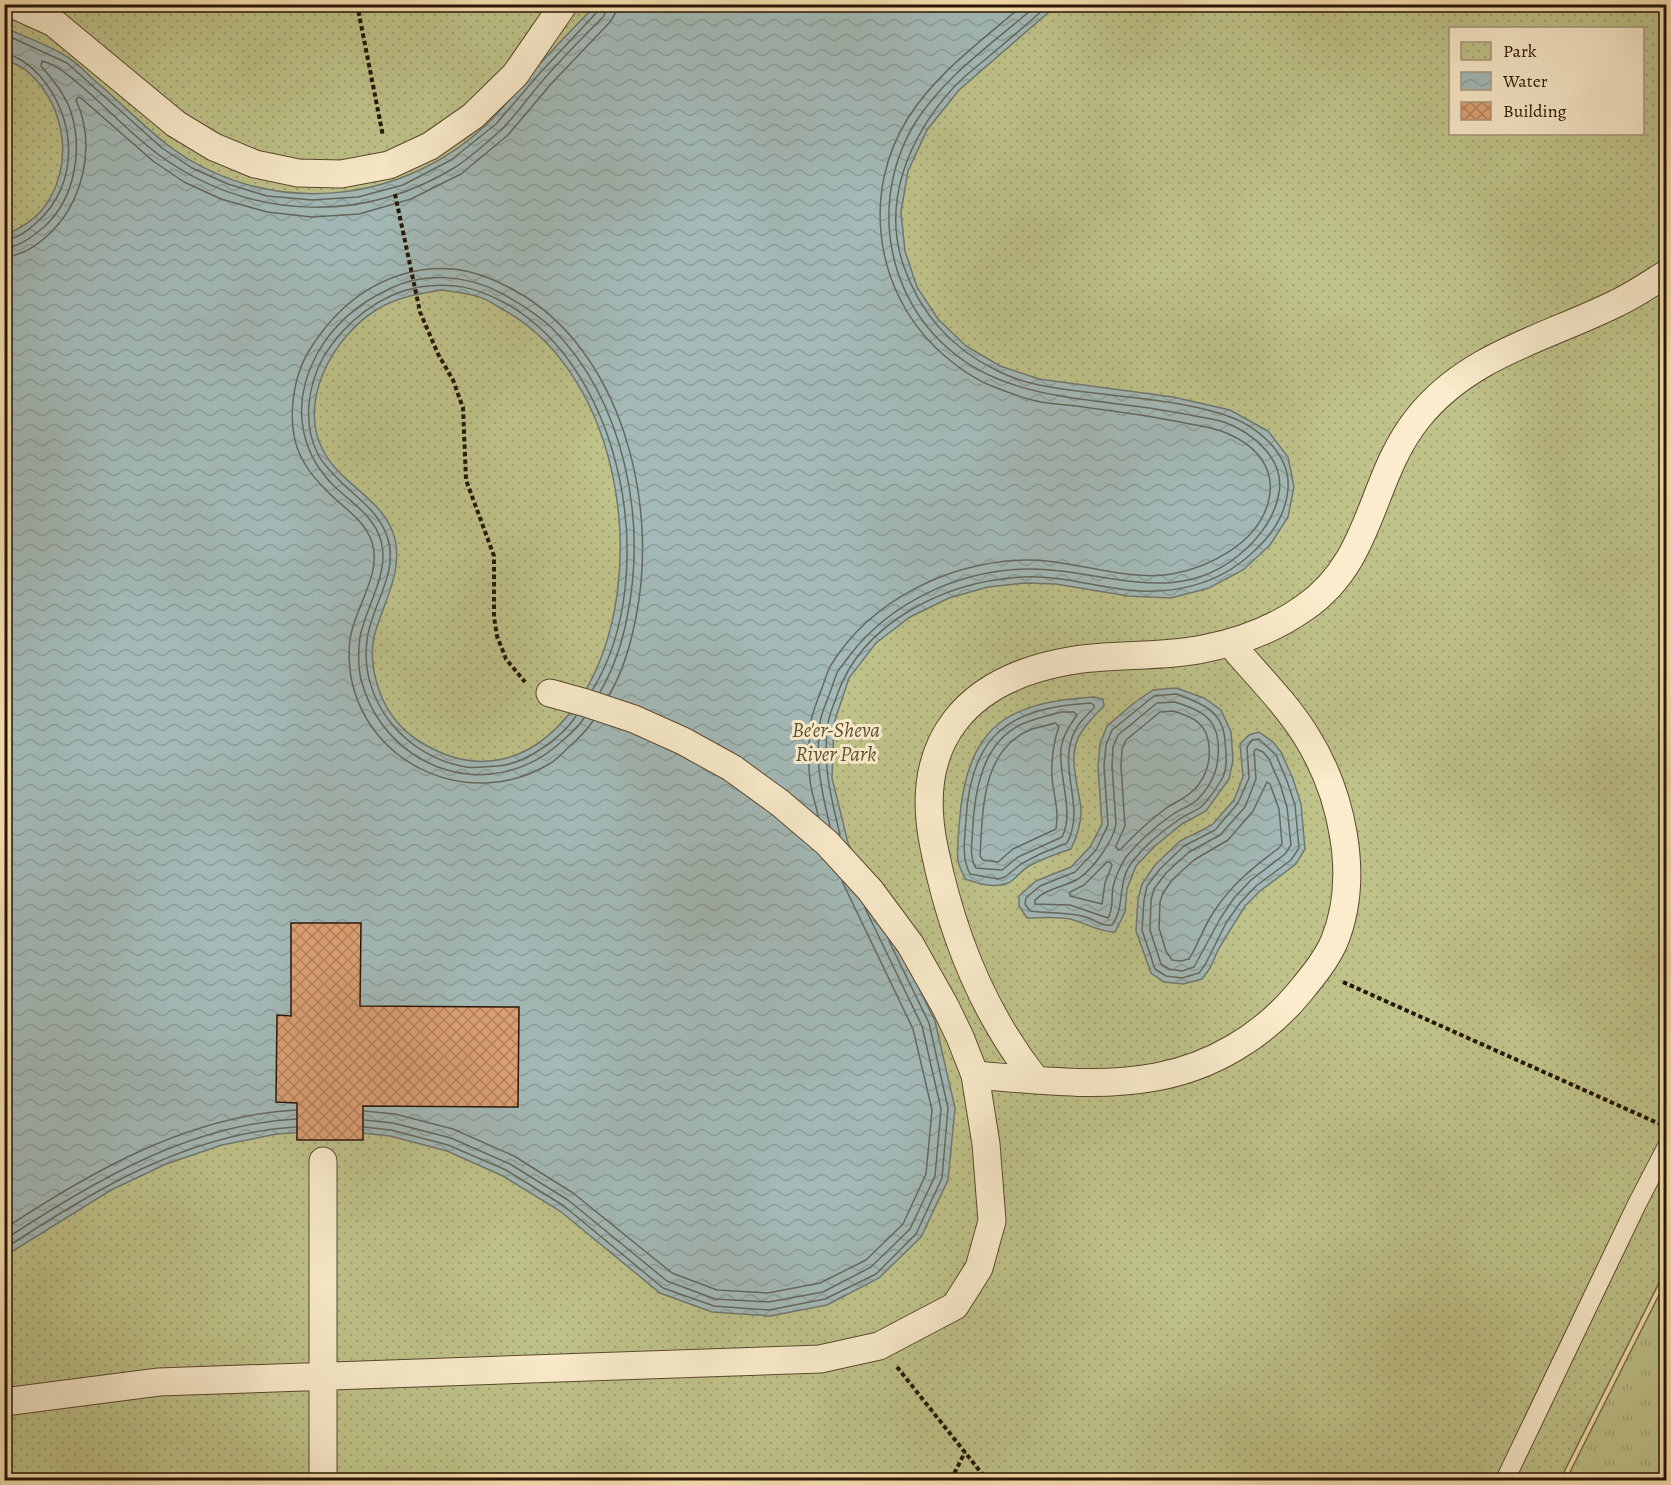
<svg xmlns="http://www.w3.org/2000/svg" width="1671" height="1485" viewBox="0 0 1671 1485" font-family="Alegreya,serif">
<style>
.grass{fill:url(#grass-tufts);stroke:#736c48;stroke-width:1.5}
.park{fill:url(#park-dots);stroke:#736c48;stroke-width:1.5;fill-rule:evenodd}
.water{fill:url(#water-waves);stroke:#717871;stroke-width:1.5;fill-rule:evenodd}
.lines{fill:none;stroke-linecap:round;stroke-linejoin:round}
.shore{stroke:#65685f;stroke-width:1.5}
.building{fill:url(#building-cross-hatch);stroke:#271506;stroke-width:1.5}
.service-casing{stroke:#5b4831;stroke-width:20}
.pedestrian-casing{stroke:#5b4831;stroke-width:29}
.path{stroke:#271506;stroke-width:4;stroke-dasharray:4.5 3;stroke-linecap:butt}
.service{stroke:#faeccc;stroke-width:18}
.pedestrian{stroke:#faeccc;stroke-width:27}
.labels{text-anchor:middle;stroke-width:6;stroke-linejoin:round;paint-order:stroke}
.park-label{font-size:21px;font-style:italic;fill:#5c5234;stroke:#faeccc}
</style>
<defs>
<pattern id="grass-tufts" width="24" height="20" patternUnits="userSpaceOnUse" patternTransform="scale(1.5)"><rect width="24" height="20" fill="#bfc38a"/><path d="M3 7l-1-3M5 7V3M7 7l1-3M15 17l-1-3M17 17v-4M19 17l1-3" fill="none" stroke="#a4a776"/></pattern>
<pattern id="park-dots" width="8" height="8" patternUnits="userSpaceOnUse" patternTransform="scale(1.5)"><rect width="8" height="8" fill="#bfc38a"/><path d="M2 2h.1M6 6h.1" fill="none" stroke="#a4a776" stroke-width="1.8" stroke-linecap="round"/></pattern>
<pattern id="water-waves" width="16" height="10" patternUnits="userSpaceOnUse" patternTransform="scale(1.5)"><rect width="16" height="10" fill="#a3bab8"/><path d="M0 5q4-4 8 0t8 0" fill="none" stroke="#8c9f9d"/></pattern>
<pattern id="building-cross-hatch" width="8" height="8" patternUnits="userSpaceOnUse" patternTransform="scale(1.5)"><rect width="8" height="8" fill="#dda174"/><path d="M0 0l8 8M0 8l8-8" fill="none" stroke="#b3825d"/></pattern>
</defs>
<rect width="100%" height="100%" fill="#f8e2b1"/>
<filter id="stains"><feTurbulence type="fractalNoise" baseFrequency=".00333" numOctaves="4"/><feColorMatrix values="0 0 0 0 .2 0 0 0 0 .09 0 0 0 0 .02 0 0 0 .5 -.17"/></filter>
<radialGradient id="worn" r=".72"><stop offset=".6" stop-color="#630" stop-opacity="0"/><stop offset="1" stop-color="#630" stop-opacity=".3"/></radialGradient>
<path class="grass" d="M1666,1281v199h-100z"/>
<path class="park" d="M5,5h1661v1264l-106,211h-1555zM1450,28h192v106h-192z"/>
<path class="water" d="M596,5h461l-98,85 -32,40 -19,41 -7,41 4,39 12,36 21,32 28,27 34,20 39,13 134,18 57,13 38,21 20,26 6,30 -6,30 -18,28 -27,25 -34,18 -38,10 -43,-2 -72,-12 -31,-1 -37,4 -39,11 -39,19 -34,26 -27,35 -15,45 -2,55 16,65 87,178 20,87 -7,72 -27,57 -42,41 -52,27 -57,11 -58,-4 -52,-19 -100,-82 -57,-35 -56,-25 -57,-15 -57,-6 -56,4 -55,11 -56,19 -55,26 -106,66v-1021c14,-6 27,-13 37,-25 33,-41 25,-104 -14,-138 -6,-6 -16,-9 -23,-13v-31c20,9 47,18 65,31 9,5 16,14 24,21 24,20 47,44 71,63 99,77 240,64 327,-24 15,-15 28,-33 42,-49 20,-22 41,-44 62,-65zM442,290c12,2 26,3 37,7 8,2 16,8 23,12 122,66 150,271 82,384 -19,30 -45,58 -81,66 -30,7 -59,-2 -84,-18 -18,-11 -31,-28 -39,-48 -6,-17 -10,-38 -6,-56 8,-32 29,-64 21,-98 -10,-40 -53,-53 -71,-87 -28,-49 9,-115 52,-142 21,-13 42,-16 66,-20z
M1176,688l28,10 17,12 10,22 2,28 -4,19 -23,32 -24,13 -27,22 -19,20 -9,23 -2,23 -10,20c-17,0 -29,-9 -45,-13 -14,-3 -30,-1 -43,-1l-8,-12v-10l17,-15 35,-14 19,-20 12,-23 -4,-57 2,-23 7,-18 27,-23 19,-13z
M1094,697l9,2 1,7c-8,8 -16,16 -22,25 -16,23 -4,52 -1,77 1,15 -4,28 -10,41 -15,5 -31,10 -45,19 -6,4 -11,12 -18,15 -13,6 -31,0 -43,-4 -2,-6 -6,-12 -7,-18 -2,-11 2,-42 3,-55 11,-85 53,-104 133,-109z
M1259,732l14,10 8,10 12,27 8,25 4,45 -9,15 -36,27 -15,15 -26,42 -9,20 -8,11 -19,5 -19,-2 -13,-9 -15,-42 2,-32 4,-15 13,-19 25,-24 32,-16 22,-25 9,-23 -3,-33 9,-9z"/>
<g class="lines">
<path class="shore" d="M4,34l63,29 95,85 30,20 36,16 39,12 45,4 46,-3 45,-12 48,-25 45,-36 43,-50 59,-63 2,-7
M4,54c13,1 27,12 35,21 38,42 42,109 -3,148 -9,8 -19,16 -32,17
M4,248c16,-1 29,-12 40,-21 31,-28 39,-77 27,-115 -6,-18 -18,-32 -30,-46l1,-5c18,5 31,18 45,30 24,21 46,45 72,64 88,64 201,70 295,13 16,-10 32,-25 46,-37 16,-15 29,-35 44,-52 19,-22 39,-42 60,-63l3,-12
M4,257c16,-1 31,-10 42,-20 37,-33 51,-91 30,-137l2,-3 3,1 72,63 31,21 37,17 46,13 45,5 47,-3 52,-15 50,-25 47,-39 43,-51 59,-62 5,-8 1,-10
M1176,694c25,9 47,16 49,47 1,12 3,25 -2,36 -5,9 -15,23 -22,30 -7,5 -17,8 -24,14 -16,11 -32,24 -44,40 -17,20 -7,46 -21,64 -10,1 -14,-3 -23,-7 -20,-7 -39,-4 -59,-7l-5,-7 1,-6 14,-12 35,-14 21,-22 12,-25 -4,-59 2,-21 6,-15 42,-34z
M1175,702c22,7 41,14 43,40 2,23 -4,41 -21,58 -6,6 -17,9 -24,14 -17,12 -34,27 -47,43 -5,8 -11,21 -13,30 -2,11 1,21 -5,31l-38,-13 -35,-1v-4c12,-12 29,-13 43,-21 15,-10 35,-37 38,-55l-4,-58 1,-19 5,-12 39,-32z
M1091,703l3,2v3c-6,6 -14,13 -18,21 -21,36 11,78 -9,114l-27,11 -19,10 -16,13 -7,2 -28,-5c-9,-17 -5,-36 -4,-55 5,-85 43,-111 125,-116z
M1173,711c20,6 34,12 36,35 2,18 -5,37 -20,48 -7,6 -16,9 -24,15 -16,12 -30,25 -44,40l-3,1 -2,-4 9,-20 -4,-60 1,-17 4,-9 34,-28z
M1061,712h13l3,3c-7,10 -14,20 -16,33 -3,28 14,65 1,89l-44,20 -16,13 -26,-2c-8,-13 -3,-30 -3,-45 3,-41 13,-88 57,-102 10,-4 21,-6 31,-9z
M576,716c-14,22 -51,48 -78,50 -10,0 -22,3 -32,1 -60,-10 -107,-65 -99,-127 4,-35 33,-67 20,-104 -9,-26 -32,-39 -49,-57 -7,-7 -16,-16 -20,-25 -16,-30 -10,-70 6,-98 21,-34 56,-62 95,-69 34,-5 56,0 86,16 120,66 156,274 88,386
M584,718c-6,10 -14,16 -23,24 -69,63 -173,30 -199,-59 -4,-12 -4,-33 -2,-46 6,-32 30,-63 21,-96 -6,-24 -29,-38 -46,-54 -38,-37 -43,-87 -18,-133 16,-29 42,-51 72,-65 36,-18 79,-14 114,5 18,10 34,20 49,34 73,74 95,191 75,290 -5,25 -14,52 -27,74
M593,721c-7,10 -14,17 -23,25 -7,6 -13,14 -21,18 -76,46 -177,5 -197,-82 -3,-13 -4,-34 -1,-48 6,-29 31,-62 21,-92 -8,-23 -30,-35 -45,-51 -8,-8 -17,-18 -22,-27 -21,-33 -14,-87 7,-118 26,-40 62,-68 109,-76 36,-5 61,3 93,20 108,59 145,213 122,327 -5,26 -13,55 -27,78
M1055,723l4,3c-6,18 -8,33 -7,52 2,20 7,30 4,51l-43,20 -15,13 -15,-2 -3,-4c3,-46 1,-107 52,-127 8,-2 16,-4 23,-6z
M1259,739l17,16 11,26 8,24 4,43 -8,12 -35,26 -16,17 -14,20 -21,42 -6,8 -17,5 -16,-2 -11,-7 -13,-39 2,-30 3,-14 13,-17 24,-23 31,-16 23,-27 11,-25 -2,-31 5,-7z
M1256,749l7,3 6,7 11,25 7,23 4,38 -6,9 -34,26 -17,18 -14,21 -26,48 -12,4 -13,-2 -8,-5 -11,-34 1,-30 3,-11 12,-16 23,-21 31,-17 25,-28 11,-28 -2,-28z
M1267,782l3,2 9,25 3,35 -3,4c-26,19 -49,38 -66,65 -10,15 -15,32 -24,46l-8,2 -9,-1 -6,-9 -7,-23 1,-26 3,-9 9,-13 22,-20 34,-20 25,-29z
M818,816c-2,-12 -7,-24 -8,-36 -2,-17 -1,-42 1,-59 2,-10 6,-19 9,-28 4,-9 6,-19 11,-28 40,-65 118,-103 194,-105 47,-1 101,22 147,14 38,-7 85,-31 96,-71 10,-36 -14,-60 -47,-72 -11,-4 -24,-6 -36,-8 -36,-8 -73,-12 -109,-17 -15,-2 -30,-2 -44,-6 -12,-3 -24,-8 -35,-12 -23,-8 -44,-24 -61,-40 -62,-60 -74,-157 -28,-230 29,-46 76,-79 116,-114
M830,826c-9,-36 -15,-66 -10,-103 1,-10 6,-19 9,-28 3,-7 5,-15 8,-22 3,-6 9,-12 13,-18 41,-53 108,-84 175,-86 78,-2 152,44 221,-20 17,-16 29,-33 33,-56 6,-34 -26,-60 -55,-71 -9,-3 -19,-4 -29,-6 -65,-15 -135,-12 -197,-37 -102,-41 -139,-163 -83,-256 30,-48 81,-82 123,-119
M840,835c-9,-38 -18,-71 -12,-111 1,-10 6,-19 9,-29 26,-74 110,-114 186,-118 35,-2 69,9 104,13 45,5 91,-5 125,-37 18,-16 34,-38 36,-64 3,-36 -32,-64 -63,-74 -60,-19 -125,-18 -186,-30 -14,-3 -30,-8 -43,-15 -44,-21 -76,-57 -92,-103 -23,-65 5,-130 49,-179 8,-9 18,-17 28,-25 23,-19 46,-38 68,-59
M1107,862h3l2,3 -7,18 -3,21 -32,-8v-4l14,-7z
M364,1111l31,3 58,15 61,27 59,37 99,80 45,17 51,3 52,-10 46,-23 37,-36 23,-50 6,-64 -19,-81 -71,-148
M364,1120l29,3 58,15 59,26 58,36 99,81 48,18 54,3 54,-10 48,-25 39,-38 25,-53 6,-67 -19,-83 -57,-118
M364,1127l27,3 57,15 58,25 58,36 99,82 51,18 55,4 56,-11 51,-25 40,-40 26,-56 6,-70 -19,-85 -40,-82
M4,1229c88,-58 184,-113 292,-119
M4,1240c88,-58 184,-115 292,-121
M4,1249c88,-58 184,-116 292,-122"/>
</g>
<path class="building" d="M291,923h70l-1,83 159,1 -1,100 -155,-1v34h-66v-37l-21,-1 1,-87 14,1z"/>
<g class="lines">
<g class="service-casing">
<path id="service" d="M1505,1480l132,-276 29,-56"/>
</g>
<g class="pedestrian-casing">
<path id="pedestrian" d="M12,4l42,19 122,101 38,23 41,17 43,9 43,1 48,-9 41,-19 43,-30 42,-41 49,-71
M975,1075c60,5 122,13 181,2 55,-10 106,-40 142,-83 13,-16 27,-32 36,-52 27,-65 8,-150 -29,-208 -21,-33 -50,-61 -75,-91
M1036,1080c-54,-68 -85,-148 -102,-233 -22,-106 33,-168 135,-186 44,-8 90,-3 134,-12 37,-7 70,-19 101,-41 70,-48 65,-129 114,-190 51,-64 129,-80 199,-115 17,-8 33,-19 49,-29
M323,1161v319
M4,1402l155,-20 661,-23 59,-13 76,-40 24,-38 13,-47 -6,-77 -11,-69 -15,-38 -15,-31 -35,-62 -40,-54 -43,-47 -47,-40 -48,-35 -49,-27 -49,-22 -48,-16 -36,-10"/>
</g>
<path class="path" d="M357,4l26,132
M395,194l25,118 18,42 15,26 10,28 3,72 28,76v61l3,19 9,23 19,23
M1343,982l319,143
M897,1367l90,113
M951,1480l14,-28"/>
<use href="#service" class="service"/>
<use href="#pedestrian" class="pedestrian"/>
</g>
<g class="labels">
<g class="park-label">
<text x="836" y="737">Be'er-Sheva<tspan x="836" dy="24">River Park</tspan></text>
</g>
</g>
<rect width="1671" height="1485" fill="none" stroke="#f8e2b1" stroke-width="24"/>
<rect x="6" y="6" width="1659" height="1473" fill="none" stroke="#271506" stroke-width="3"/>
<rect x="12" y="12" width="1647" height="1461" fill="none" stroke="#271506" stroke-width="1.5"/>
<rect x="1449" y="27" width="195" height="108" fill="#faeccc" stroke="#a6967d" stroke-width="1.5"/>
<rect x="1461" y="42" width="30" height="18" fill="url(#park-dots)" stroke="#a6967d" stroke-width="1.5"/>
<text x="1503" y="57" font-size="18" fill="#271506">Park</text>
<rect x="1461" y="72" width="30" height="18" fill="url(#water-waves)" stroke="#a6967d" stroke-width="1.5"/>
<text x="1503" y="87" font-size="18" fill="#271506">Water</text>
<rect x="1461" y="102" width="30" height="18" fill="url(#building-cross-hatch)" stroke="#a6967d" stroke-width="1.5"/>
<text x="1503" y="117" font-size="18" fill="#271506">Building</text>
<rect width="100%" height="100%" filter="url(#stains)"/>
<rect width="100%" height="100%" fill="url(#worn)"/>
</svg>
